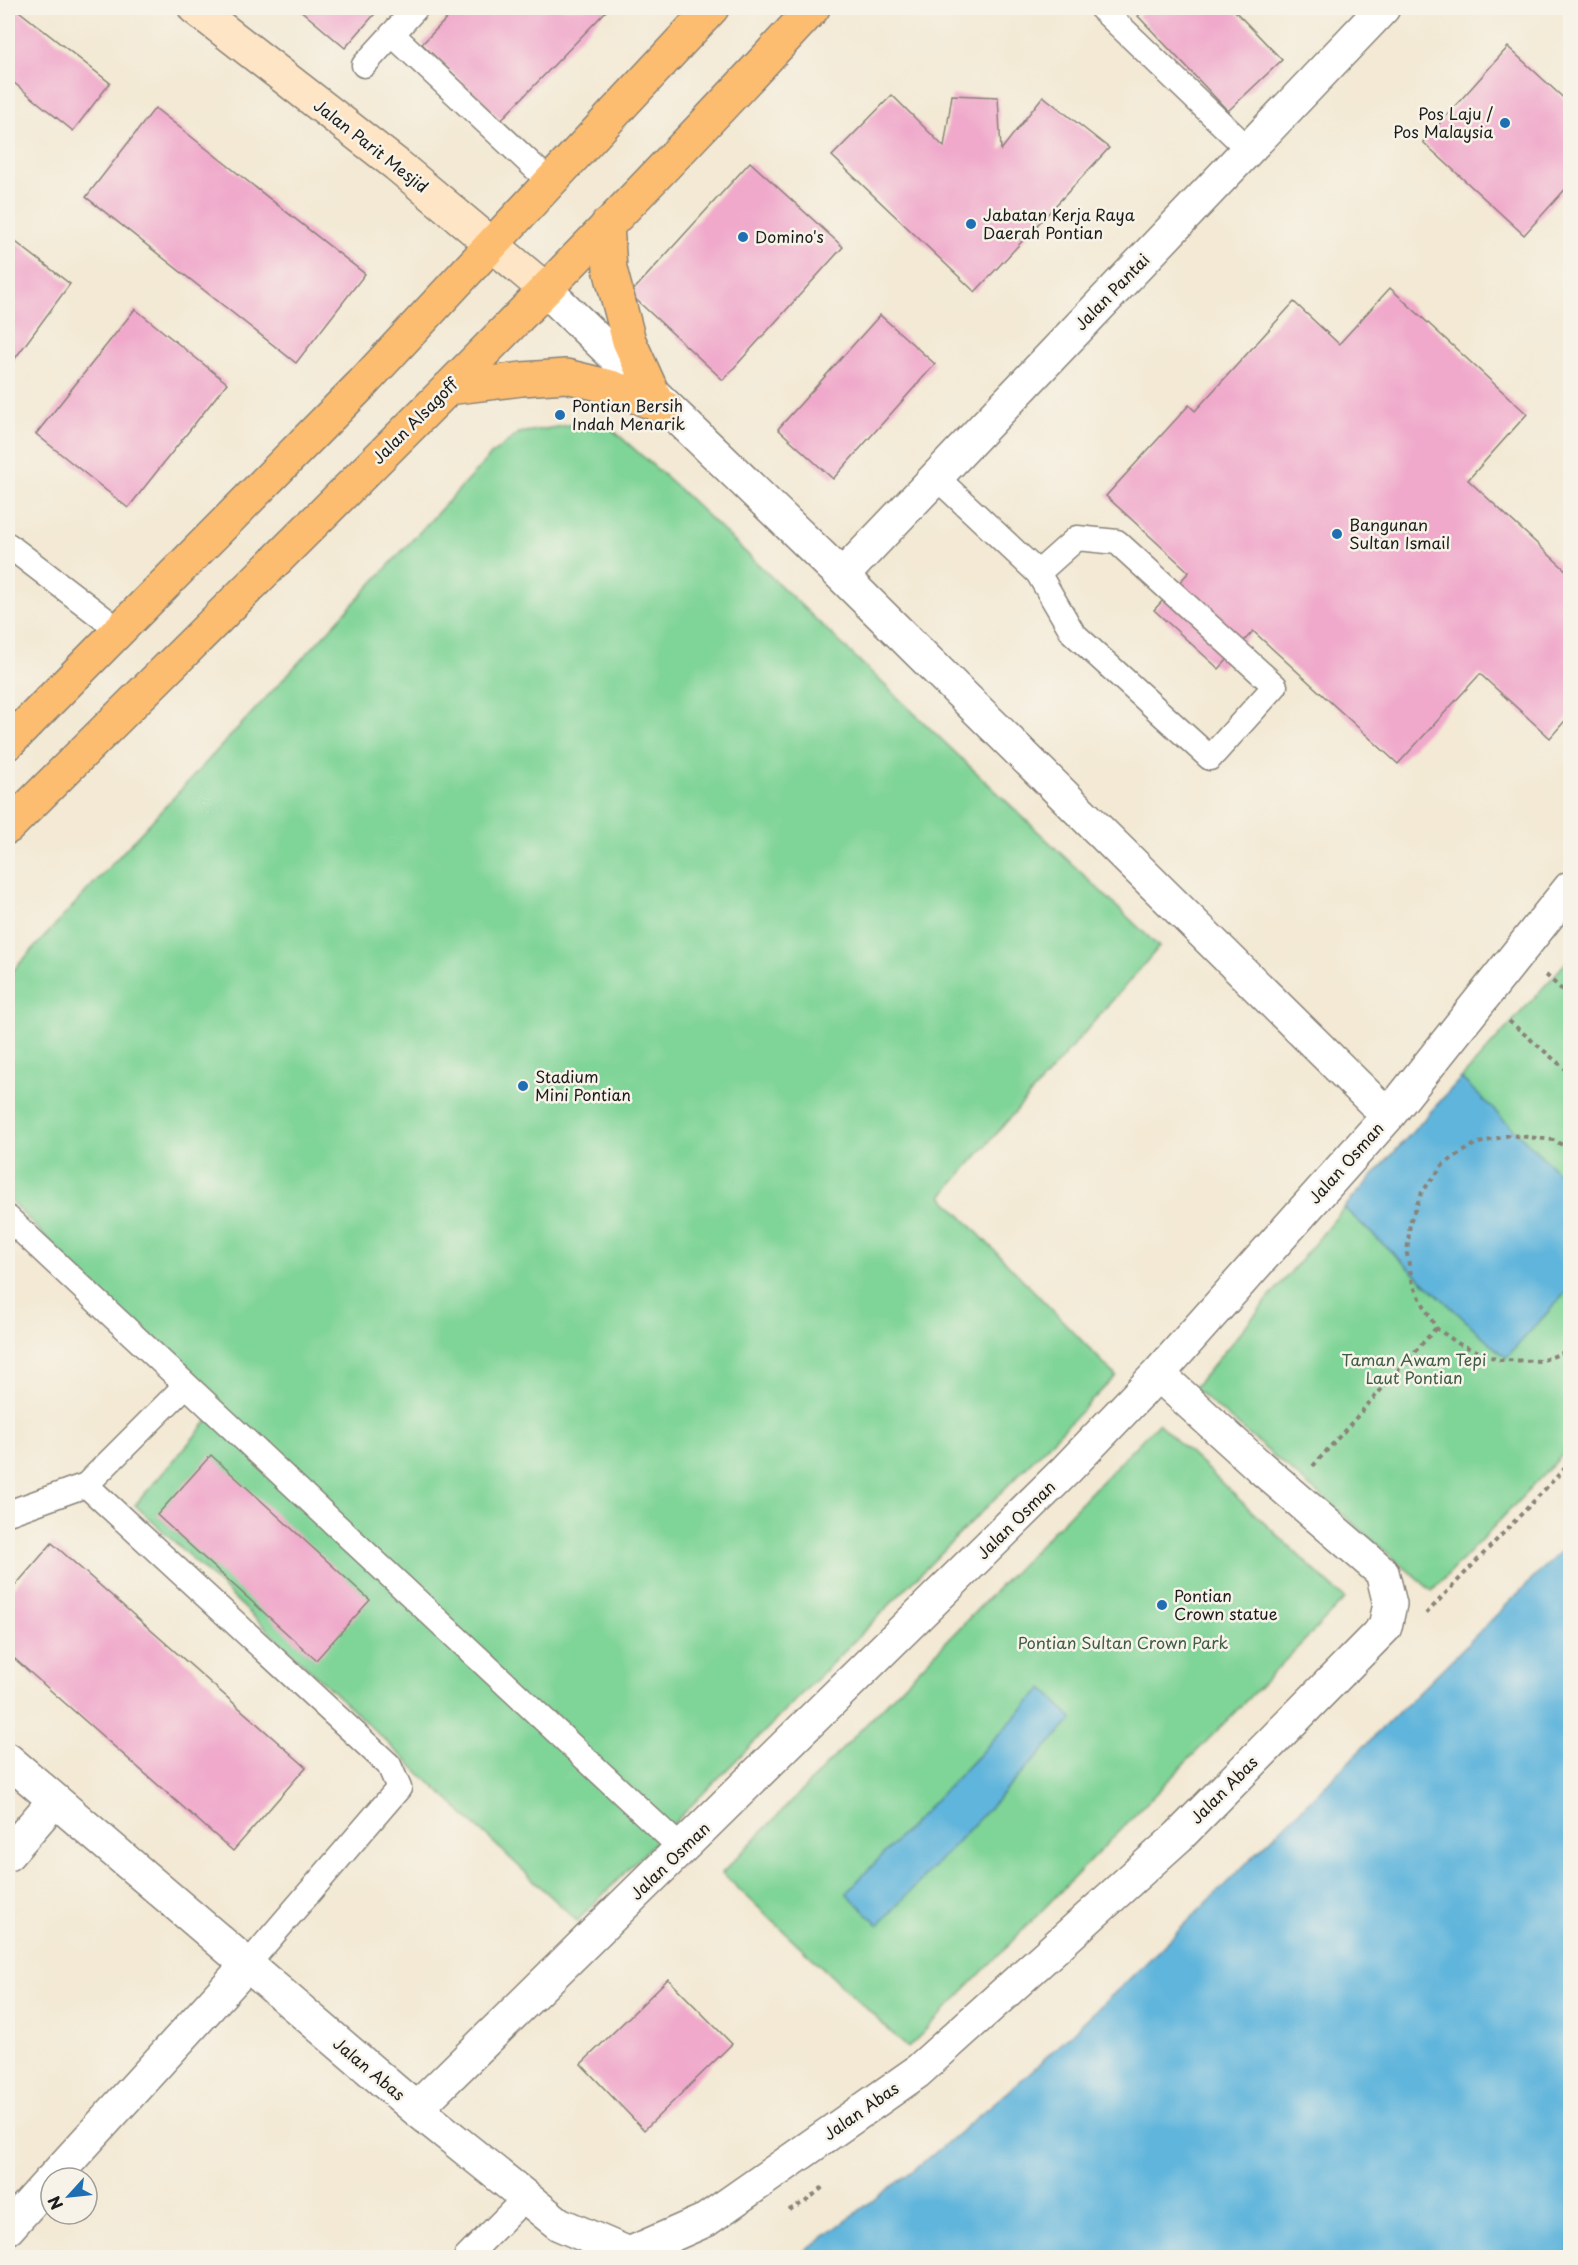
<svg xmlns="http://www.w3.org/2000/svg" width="1578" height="2265" viewBox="0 0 1578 2265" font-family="'Playpen Sans',sans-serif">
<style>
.green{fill:#7fd497;stroke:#4e785a;stroke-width:1.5}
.water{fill:#60b5dc;stroke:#3e687c;stroke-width:1.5}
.building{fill:#f0a9cb}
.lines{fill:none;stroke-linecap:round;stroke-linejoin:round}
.lane-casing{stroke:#888278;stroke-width:27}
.street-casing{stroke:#888278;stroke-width:36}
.secondary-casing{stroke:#888278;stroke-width:36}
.highway-casing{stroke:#888278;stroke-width:36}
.path{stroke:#888278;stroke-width:4;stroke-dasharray:4.5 4.5;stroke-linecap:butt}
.lane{stroke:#fff;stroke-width:24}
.street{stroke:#fff;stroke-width:33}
.secondary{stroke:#fee5c5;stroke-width:33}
.highway{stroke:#fcbd6f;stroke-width:33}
.poi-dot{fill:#1f6fb2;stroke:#f7f3e8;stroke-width:2}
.labels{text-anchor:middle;stroke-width:5;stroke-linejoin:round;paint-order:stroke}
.poi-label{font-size:16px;fill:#1c1c1c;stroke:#f7f3e8;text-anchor:start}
.street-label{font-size:16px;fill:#1c1c1c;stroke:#f7f3e8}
.park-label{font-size:16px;fill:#3f5c47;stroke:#f7f3e8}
</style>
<rect width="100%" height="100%" fill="#f7f3e8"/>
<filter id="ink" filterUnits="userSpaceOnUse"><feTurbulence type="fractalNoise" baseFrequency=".0167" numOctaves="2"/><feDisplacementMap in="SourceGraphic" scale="12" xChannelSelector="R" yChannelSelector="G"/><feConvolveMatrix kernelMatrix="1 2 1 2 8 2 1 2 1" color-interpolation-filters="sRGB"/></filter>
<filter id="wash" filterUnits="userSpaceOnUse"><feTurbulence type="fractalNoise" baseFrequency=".008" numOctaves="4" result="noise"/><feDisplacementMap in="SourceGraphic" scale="24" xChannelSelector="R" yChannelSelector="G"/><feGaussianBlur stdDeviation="1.35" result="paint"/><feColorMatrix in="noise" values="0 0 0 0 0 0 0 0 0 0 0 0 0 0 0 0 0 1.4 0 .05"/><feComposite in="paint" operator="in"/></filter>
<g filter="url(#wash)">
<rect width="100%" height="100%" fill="#f3e9d4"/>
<path class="green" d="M576,424l31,1 67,59 485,463 -217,249 174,180 -539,545 -442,-416 79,-91 -206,-216v-222l484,-522 27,-21z
M1570,958v489l-138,144 -238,-203 150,-180z
M1158,1423l187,176 -437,449 -186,-175z"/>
<path class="water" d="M1461,1078l109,106v104l-64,70 -162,-150z
M1570,1542v715h-773l126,-94 103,-87 116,-109z
M1043,1688l30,31 -194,206 -33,-32z"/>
<g id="blocks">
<path class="building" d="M8,8h7l95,75 -37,48 -65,-53z
M298,8h82l-35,40z
M457,8h152l-108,112 -79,-76z
M1147,8h85l50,52 -54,51 -90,-95z
M1508,47l62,57v80l-46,51 -101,-93z
M892,95l52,52 8,-52 46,2 3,53 42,-54 66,52 -134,144 -143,-136z
M155,108l210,166 -69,89 -210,-166z
M750,162l93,85 -120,133 -93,-86z
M8,236l62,48 -62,84z
M1390,288l137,126 -59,66 102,94v141l-20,23 -70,-64 -82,90 -145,-133 -34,38 -65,-59 35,-38 -83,-76 83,-91 6,6 99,-109 45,42z
M135,309l92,74 -99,125 -92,-74z
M880,315l55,49 -102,115 -55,-50z
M211,1455l159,145 -54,60 -159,-145z
M52,1543l254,224 -73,84 -225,-198v-59z
M668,1979l64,65 -88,86 -63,-66z"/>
</g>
</g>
<g filter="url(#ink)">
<use href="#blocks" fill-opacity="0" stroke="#888278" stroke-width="1.5"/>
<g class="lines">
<g class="lane-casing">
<path id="lane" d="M1101,8l147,141
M392,34l158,148
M364,65l52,-57
M936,477l102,96 35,60 137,125 65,-72 -158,-144 -40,-4 -39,35
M8,545l112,86
M8,1218l674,631
M86,1485l303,280 10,23 -152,177
M8,1513l78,-28 100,-100
M466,2258l60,-61"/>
</g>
<g class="street-casing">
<path id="street" d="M545,289l297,287 546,540
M842,576l541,-568
M8,1760l408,349 143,115 70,30 77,-34 211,-148 262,-236 206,-209 5,-23 -8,-32 -123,-106 -101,-92
M8,1854l46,-53
M416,2109l650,-639 92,-96 230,-258 182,-228
M53,2178l194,-213
M8,2228l43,-48"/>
</g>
<g class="secondary-casing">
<path id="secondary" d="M195,8l202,157 148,124"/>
</g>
<g class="highway-casing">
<path id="highway" d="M607,225l3,44 19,72 25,55
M448,388l74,-9 44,-3 45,11 55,21
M8,743l354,-359 350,-376
M8,827c271,-271 546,-537 805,-819"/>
</g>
<path class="path" d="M1546,975l24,22
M1509,1021l61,52
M1570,1149l-17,-9 -43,-5 -35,9 -31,20 -22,28 -12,30 -3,32 6,31 23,43 23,16 40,16 42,1 29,-11
M1313,1466l123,-138
M1426,1614l144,-151
M789,2210l16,-8 18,-15"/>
<use href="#lane" class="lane"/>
<use href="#street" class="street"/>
<use href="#secondary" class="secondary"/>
<use href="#highway" class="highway"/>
</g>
</g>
<g class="poi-dot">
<circle cx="1505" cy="123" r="6"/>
<circle cx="971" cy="224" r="6"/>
<circle cx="743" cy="237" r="6"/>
<circle cx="560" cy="415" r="6"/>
<circle cx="1337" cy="534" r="6"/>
<circle cx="523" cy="1086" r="6"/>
<circle cx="1162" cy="1605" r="6"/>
</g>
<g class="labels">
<g class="poi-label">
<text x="1493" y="120" text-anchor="end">Pos Laju /<tspan x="1493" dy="18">Pos Malaysia</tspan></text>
<text x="983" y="221">Jabatan Kerja Raya<tspan x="983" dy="18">Daerah Pontian</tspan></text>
<text x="755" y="243">Domino's</text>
<text x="572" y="412">Pontian Bersih<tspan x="572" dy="18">Indah Menarik</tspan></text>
<text x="1349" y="531">Bangunan<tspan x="1349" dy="18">Sultan Ismail</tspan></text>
<text x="535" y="1083">Stadium<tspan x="535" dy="18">Mini Pontian</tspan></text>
<text x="1174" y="1602">Pontian<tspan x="1174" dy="18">Crown statue</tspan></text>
</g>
<g class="street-label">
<text transform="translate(371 146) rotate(38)" y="6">Jalan Parit Mesjid</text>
<text transform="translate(1112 292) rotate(-46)" y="6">Jalan Pantai</text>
<text transform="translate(415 421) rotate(-45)" y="6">Jalan Alsagoff</text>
<text transform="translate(1346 1163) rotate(-48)" y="6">Jalan Osman</text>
<text transform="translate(1016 1520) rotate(-45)" y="6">Jalan Osman</text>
<text transform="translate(1224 1790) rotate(-45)" y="6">Jalan Abas</text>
<text transform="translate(670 1861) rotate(-44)" y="6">Jalan Osman</text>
<text transform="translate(369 2069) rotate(40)" y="6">Jalan Abas</text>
<text transform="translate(861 2111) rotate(-35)" y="6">Jalan Abas</text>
</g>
<g class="park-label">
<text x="1414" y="1366">Taman Awam Tepi<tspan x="1414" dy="18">Laut Pontian</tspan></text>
<text x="1123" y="1649">Pontian Sultan Crown Park</text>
</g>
</g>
<rect width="1578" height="2265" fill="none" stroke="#f7f3e8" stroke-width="30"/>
<g transform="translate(69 2196) rotate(243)"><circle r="28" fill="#f7f3e8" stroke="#9f9d96" stroke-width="1.5"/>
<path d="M0-4.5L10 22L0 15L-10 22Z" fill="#1f6fb2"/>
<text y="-9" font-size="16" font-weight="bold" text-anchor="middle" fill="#1c1c1c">N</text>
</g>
</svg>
